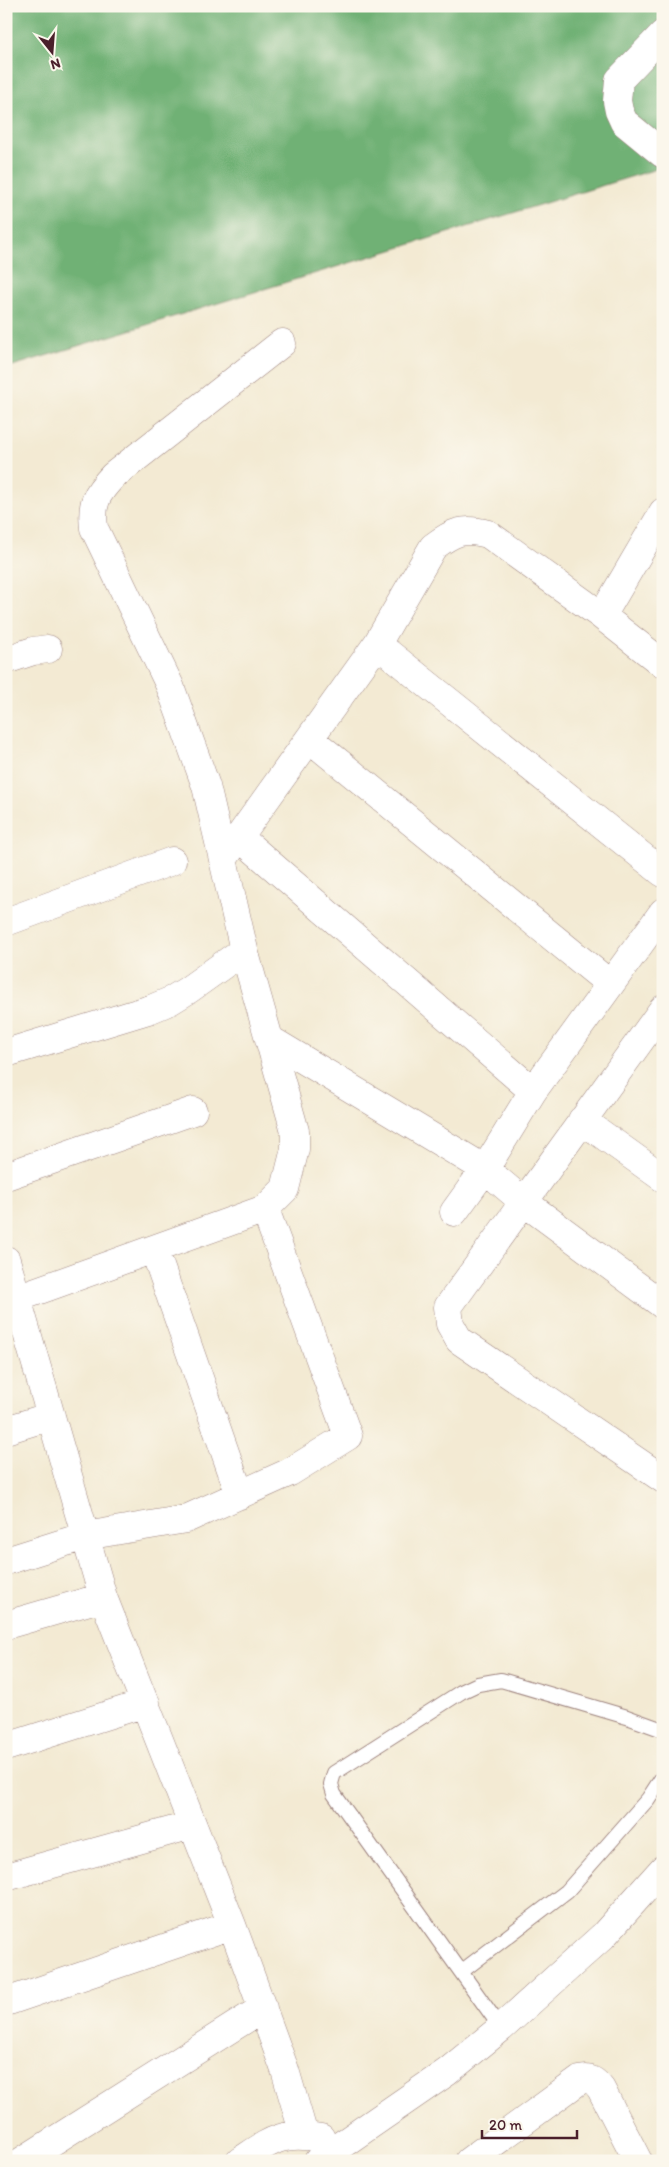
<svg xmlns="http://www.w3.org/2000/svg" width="669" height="2167" viewBox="0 0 669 2167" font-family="Itim,sans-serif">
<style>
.forest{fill:#70b174;stroke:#5d6850}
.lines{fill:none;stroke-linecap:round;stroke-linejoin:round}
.lane-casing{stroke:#9e847f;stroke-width:16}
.street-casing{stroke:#9e847f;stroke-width:29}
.lane{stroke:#fff;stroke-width:14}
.street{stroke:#fff;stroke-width:28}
</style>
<rect width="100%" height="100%" fill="#fbf7ec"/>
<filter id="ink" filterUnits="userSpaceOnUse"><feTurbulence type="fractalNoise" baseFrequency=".02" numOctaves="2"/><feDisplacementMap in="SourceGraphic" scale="10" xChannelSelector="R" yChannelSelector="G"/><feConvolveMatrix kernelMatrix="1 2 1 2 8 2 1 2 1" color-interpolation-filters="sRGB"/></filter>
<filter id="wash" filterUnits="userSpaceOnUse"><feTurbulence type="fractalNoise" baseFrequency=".0096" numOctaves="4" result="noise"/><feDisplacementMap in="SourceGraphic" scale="20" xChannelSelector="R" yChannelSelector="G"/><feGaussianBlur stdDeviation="1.12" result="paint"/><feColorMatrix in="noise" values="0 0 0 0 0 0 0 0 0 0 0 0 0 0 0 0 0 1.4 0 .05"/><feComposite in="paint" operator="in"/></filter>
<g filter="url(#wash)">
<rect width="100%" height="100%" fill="#f3ead3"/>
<path class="forest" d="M6,6h657v161l-657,201z"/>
</g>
<g filter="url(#ink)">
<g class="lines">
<g class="lane-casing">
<path id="lane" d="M461,1972l106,-81 81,-92 15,-23
M501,2028l-167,-234 -3,-10 3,-11 127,-81 17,-8 23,-4 126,37 36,13"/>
</g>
<g class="street-casing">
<path id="street" d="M663,34l-44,46 -2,21 2,10 5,11 39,32
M602,616l61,-104
M377,644l286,229
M6,660l27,-9 15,-2
M310,739l300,245
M239,837l294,254
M224,858l153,-214 56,-97c20,-15 30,-20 55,-13l114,82 61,48
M6,922l166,-61
M663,1009l-215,298 2,17 9,16 204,139
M269,1039l216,130 39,33 139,103
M6,1053l145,-44 19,-8 18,-11 56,-40
M582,1120l81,58
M6,1176l187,-65
M454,1212l31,-43 48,-78 130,-179
M154,1249l86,246
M6,1260l97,337 129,328 53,145 19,65
M6,1302l259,-93 20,-20 10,-40v-18l-51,-181 -38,-164 -36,-100 -76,-158c-3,-25 2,-34 19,-52l169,-133
M6,1430l45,-14
M6,1561l79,-25 101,-17 104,-47 58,-36 -83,-227
M6,1625l97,-28
M6,1747l140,-44
M6,1877l186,-52
M6,2002l226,-77
M22,2161l241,-153
M240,2161c32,-21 41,-30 81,-23
M318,2161l129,-89 54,-44 102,-92 60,-67
M469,2161l111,-81c10,-3 15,1 21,9l37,72"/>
</g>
<use href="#lane" class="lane"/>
<use href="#street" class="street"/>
</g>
</g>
<rect width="669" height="2167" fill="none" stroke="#fbf7ec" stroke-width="25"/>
<g transform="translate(52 52) rotate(163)" stroke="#fbf7ec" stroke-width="4" paint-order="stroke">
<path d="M0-4L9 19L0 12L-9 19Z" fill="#4a1f2b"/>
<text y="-8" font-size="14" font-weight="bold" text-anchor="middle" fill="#4a1f2b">N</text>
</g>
<path d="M482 2130v8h95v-8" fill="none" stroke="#4a1f2b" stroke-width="2.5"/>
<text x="489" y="2130" font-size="15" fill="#4a1f2b" stroke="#fbf7ec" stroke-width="4" paint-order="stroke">20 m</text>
</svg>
